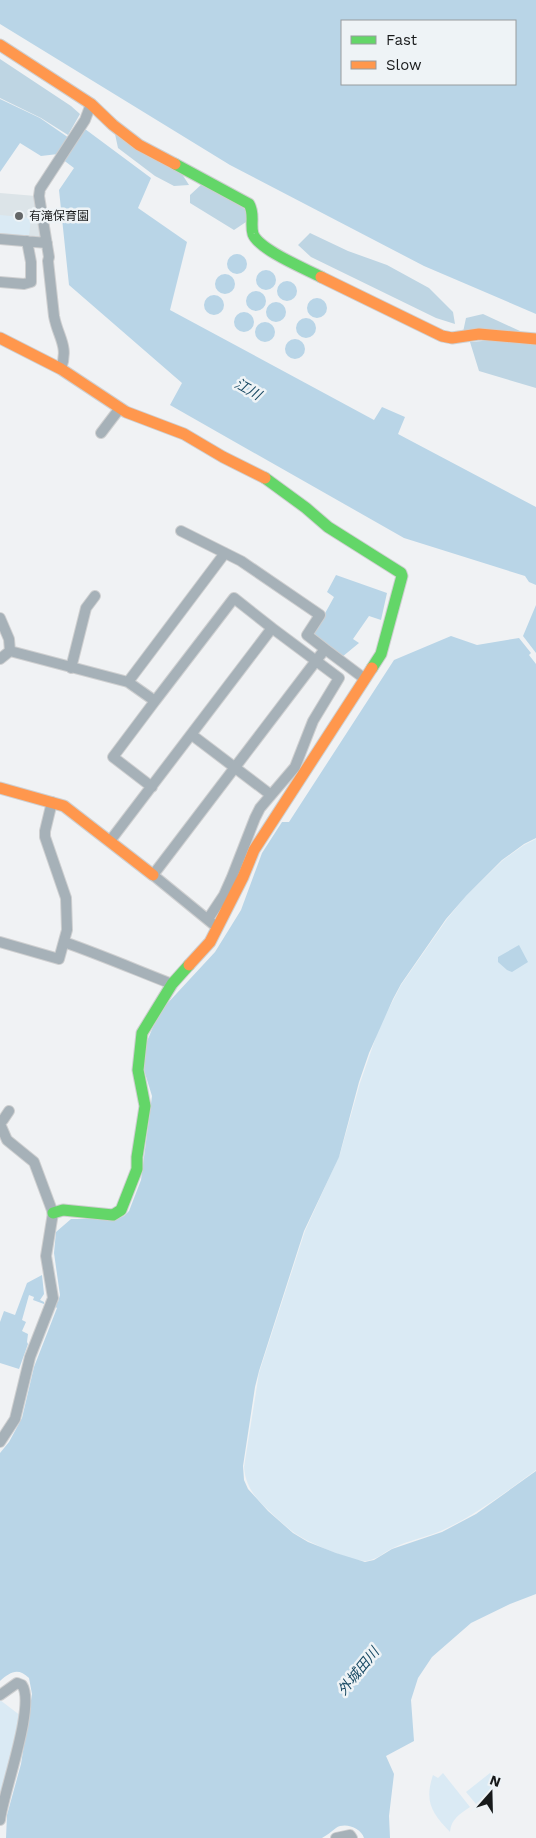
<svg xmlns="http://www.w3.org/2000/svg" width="536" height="1838" viewBox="0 0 536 1838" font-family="'Work Sans','Noto Sans JP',sans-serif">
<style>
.built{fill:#dce4e8}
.green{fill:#daeaf4}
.forest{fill:#bed5e3}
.water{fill:#b9d5e7;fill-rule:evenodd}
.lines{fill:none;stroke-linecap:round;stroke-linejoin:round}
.street-casing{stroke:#cecfd0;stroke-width:12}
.fast-casing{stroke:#cecfd0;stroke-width:13}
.slow-casing{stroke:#cecfd0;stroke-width:13}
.street{stroke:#a6b1b8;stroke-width:10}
.fast{stroke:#63d668;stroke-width:11}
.slow{stroke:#ff974d;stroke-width:11}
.poi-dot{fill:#646667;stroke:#eef3f6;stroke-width:2}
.labels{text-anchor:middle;stroke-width:5;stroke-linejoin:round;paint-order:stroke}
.poi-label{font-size:12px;fill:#181a1b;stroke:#eef3f6;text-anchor:start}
.water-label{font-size:14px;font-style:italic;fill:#174862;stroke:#eef3f6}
</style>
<rect width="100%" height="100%" fill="#f0f2f4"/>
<path class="built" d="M0,193l36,3 5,44 -41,-4z"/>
<path class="green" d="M0,215l31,3 -2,18 -29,-3z
M536,839v631c-30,22 -59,44 -93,60 -16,7 -34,10 -50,18 -9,4 -16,12 -27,13 -14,1 -58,-19 -70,-27 -6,-4 -10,-8 -15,-12 -18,-17 -35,-29 -37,-55l15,-94 46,-142 35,-77 20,-71 17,-49 8,-18 16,-31 46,-66 18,-22 38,-37 21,-15z
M0,1700l21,16 -21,87z
M443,1773l27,34c-10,7 -19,12 -20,25 -18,-19 -26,-30 -17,-57l5,3z
M490,1773l9,12 -23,19 -10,-12z"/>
<path class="forest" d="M0,59l71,47 9,8 -12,21 -27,-17 -41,-20z
M115,134l67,40 7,11 -15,1 -19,-10 -37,-28z
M203,183l45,28 -2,11 -12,8 -44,-27v-8z
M310,233l38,18 39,14 42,23 24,24 2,12 -19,-6 -125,-61 -13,-12z
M483,314l37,17 -57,1 3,-14z
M506,339l30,4v45l-57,-17 -9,-29z"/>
<path class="water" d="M0,0h536v314l-112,-48 -194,-101 -230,-141zM342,21h173v63h-173z
M0,99l40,19 29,20 -11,16 -17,2 -21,-13 -20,29z
M85,129l66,49 -13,30 49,34 -17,68 204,110 8,-13 23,10 -7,17 138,73v78l-7,-3 -4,-6 -121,-38 -234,-133 12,-22 -113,-98 -10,-95 15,-22 -12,-9z
M227 264a10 10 0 1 1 20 0a10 10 0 1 1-20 0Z
M256 280a10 10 0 1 1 20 0a10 10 0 1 1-20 0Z
M215 284a10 10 0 1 1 20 0a10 10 0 1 1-20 0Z
M277 291a10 10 0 1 1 20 0a10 10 0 1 1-20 0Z
M246 301a10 10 0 1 1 20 0a10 10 0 1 1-20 0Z
M204 305a10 10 0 1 1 20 0a10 10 0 1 1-20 0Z
M307 308a10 10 0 1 1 20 0a10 10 0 1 1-20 0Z
M266 312a10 10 0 1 1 20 0a10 10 0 1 1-20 0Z
M234 322a10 10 0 1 1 20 0a10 10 0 1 1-20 0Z
M296 328a10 10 0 1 1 20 0a10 10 0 1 1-20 0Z
M255 332a10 10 0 1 1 20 0a10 10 0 1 1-20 0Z
M285 349a10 10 0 1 1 20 0a10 10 0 1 1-20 0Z
M336,575l51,18 -6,27 -12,-4 -16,23 6,4 -17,14 -29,-22 21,-38 -7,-5z
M536,605v48l-13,-17z
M451,636l26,9 42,-7 12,15 -2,2 7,9v174l-12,6 -22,16 -36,36 -20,23 -45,65 -8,15 -24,54 -10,29 -20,75 -35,74 -45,140 -4,16 -12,79 1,14 4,9 20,22 25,22 15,9 28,11 29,9 9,-2 18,-11 50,-17 34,-18 60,-43v123l-26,10 -39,19 -39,34 -14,21 -7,22 3,41 -28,15 8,18 -5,42 1,22h-26c-3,-10 -19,-16 -28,-10 -5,4 -9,7 -14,10h-316l1,-23 14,-51 11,-70 -3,-16c-11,-11 -19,-6 -29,3v-228l9,-11 13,-24 12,-51 23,-59 -3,-2 1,-4h3l2,-7 -6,-42 2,-21 15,-13h46l7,-3 5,-5 12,-31 11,-84 -8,-26 1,-24 8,-19 11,-20 51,-55 26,-42 21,-57 20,-31h7l105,-162z
M519,945l9,17 -16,10 -5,-2 -9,-8v-5z
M42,1275l2,19 -4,6 4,2v2l-11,-4 1,-3 -5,-2 -7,25 4,2 -4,9 6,3 -1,8 1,2 -9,25 -19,-6v-41l4,-11 11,4 12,-32z"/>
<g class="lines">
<g class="street-casing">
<path id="street" d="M0,239l47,4
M0,282l24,2 7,-2v-20l-4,-21
M61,369c8,-24 -3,-31 -7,-53 -2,-19 -4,-37 -6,-55l1,-4 -10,-61 1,-7 45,-69 6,-16
M101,433l19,-25
M181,531l60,30 79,54 -13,20 18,14
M0,618l9,21 1,12
M0,659l10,-8 118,31 97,-129
M71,668l15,-60 9,-12
M128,682l27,19 -42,56 39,30
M155,701l79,-103 38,30
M192,735l79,60
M110,841l162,-213 67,50 -26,43 -18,46 -35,41 -5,10 -23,59 -8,18 -16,24
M213,924l-60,-49 172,-226 40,30
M0,942l59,17 8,-29 -1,-32 -21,-61v-6l7,-29
M64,942c37,13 72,28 108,42
M0,1121l3,-1 6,-9
M0,1124l7,16 27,22 19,51 -7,43 7,42 -23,59 -15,62 -15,23
M0,1695l17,-12 5,2c14,20 -19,108 -22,135
M336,1838l14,-3 2,3"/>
</g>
<g class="fast-casing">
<path id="fast" d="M175,164l74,40c6,10 1,20 4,30 6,16 53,35 68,43
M265,478l41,30 22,19 73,46 1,3 -21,78 -9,14
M53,1213l10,-3 50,5 8,-5 16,-41v-12l8,-51 -7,-36 4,-37 30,-49 17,-19"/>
</g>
<g class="slow-casing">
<path id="slow" d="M0,45l91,59 22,21 26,20 36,19
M321,277l121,59 10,2 27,-4 57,5
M0,338l61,31 65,43 58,22 39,23 42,21
M0,788l64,18 89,69
M189,965l21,-23 33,-65 11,-27 118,-182"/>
</g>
<use href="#street" class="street"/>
<use href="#fast" class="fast"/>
<use href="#slow" class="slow"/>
</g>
<circle class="poi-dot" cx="19" cy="216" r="5"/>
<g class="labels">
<g class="poi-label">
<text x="29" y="220">有滝保育園</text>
</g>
<g class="water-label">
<text transform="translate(248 389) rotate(30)" y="5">江川</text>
<text transform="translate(358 1671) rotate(-51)" y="5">外城田川</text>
</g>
</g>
<rect x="341" y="20" width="175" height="65" fill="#eef3f6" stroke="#989c9e"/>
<rect x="351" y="36" width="25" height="8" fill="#63d668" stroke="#989c9e"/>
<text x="386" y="45" font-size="15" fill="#181a1b">Fast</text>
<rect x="351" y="61" width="25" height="8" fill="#ff974d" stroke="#989c9e"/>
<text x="386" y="70" font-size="15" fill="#181a1b">Slow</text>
<g transform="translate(491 1793) rotate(20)" stroke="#eef3f6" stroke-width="4" paint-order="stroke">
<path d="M0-4L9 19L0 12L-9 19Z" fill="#181a1b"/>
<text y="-8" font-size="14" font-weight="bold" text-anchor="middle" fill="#181a1b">N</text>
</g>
</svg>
